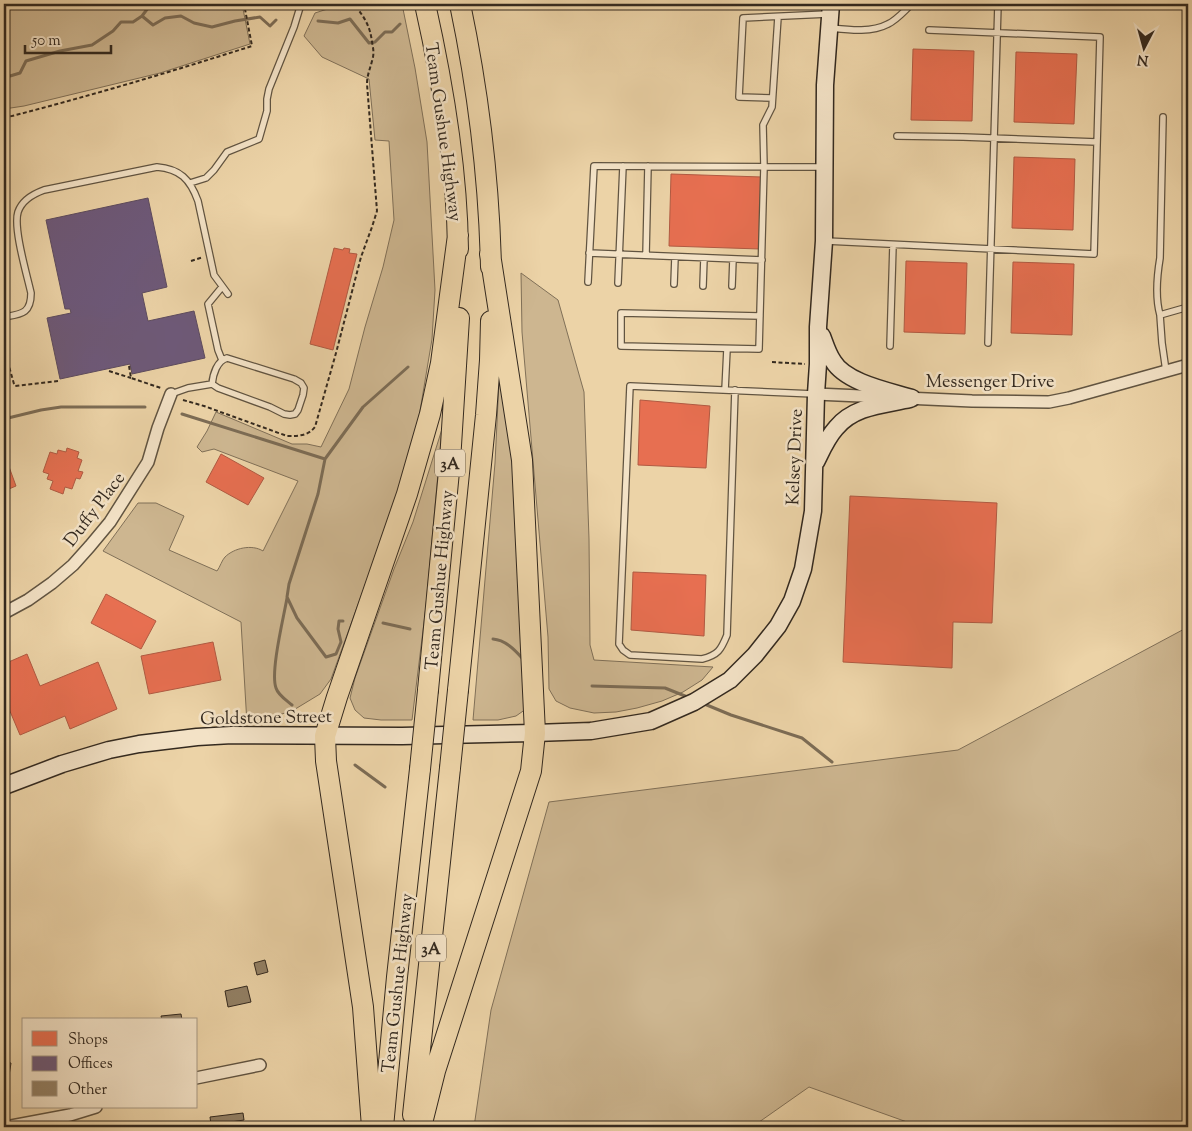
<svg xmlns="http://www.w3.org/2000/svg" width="1192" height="1131" viewBox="0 0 1192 1131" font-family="'Sorts Mill Goudy',serif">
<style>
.green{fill:#cdb690;stroke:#807058}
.shops{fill:#e76f51;stroke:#b15a42}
.offices{fill:#6d597a;stroke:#5c4b5f}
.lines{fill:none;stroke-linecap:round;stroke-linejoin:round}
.stream{stroke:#7c6c55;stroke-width:3}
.building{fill:#938166;stroke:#33291f}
.lane-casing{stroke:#615441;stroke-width:8}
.street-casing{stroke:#615441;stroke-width:14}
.secondary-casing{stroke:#33291f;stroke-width:19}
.highway-casing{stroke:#33291f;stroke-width:22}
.path{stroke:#33291f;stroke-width:2;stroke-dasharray:4 2.5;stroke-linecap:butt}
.lane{stroke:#f3e2c6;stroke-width:5.5}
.street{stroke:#f3e2c6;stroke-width:11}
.secondary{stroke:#f3e2c6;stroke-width:16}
.highway{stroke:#ecd3a7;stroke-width:20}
.highway-bridge-casing{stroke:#33291f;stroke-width:22;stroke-linecap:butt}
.highway-bridge{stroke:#ecd3a7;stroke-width:20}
.labels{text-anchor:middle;stroke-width:5;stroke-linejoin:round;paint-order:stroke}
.shield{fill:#f3e2c6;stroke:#6d6051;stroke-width:1}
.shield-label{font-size:16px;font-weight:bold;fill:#33291f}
.street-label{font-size:18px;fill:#33291f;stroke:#f3e2c6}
</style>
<rect width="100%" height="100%" fill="#ecd3a7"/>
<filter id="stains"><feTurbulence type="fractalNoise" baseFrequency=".004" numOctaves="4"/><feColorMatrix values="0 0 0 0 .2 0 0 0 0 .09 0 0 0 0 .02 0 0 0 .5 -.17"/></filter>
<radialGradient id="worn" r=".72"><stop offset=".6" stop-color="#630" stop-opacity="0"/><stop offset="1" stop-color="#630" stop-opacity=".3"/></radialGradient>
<path class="green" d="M4,4h238l8,40 -90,29 -136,33 -20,3z
M343,4h59l13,64 12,74 8,148 -3,49 -14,84 -18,66 -69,190 -11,15 -28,17 -45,13 -6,-102 -138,-71 35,-48h18l28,13 -15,34 48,21c3,-4 5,-11 8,-14 9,-9 27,-13 38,-6l35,-70 -84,-32 -12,3 -5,-5 10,-16 9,-19 76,32h15l14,3 28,-58 16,-62 18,-60 11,-47 -5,-79 -14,-1 -6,-61 -47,-22 -18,-21 11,-23z
M521,273l37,27 26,92 5,147 1,106 4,15 119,7 -11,13 -19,12 -21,9 -25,7 -21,4 -22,1 -24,-5 -14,-7 -7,-12 -1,-52 -26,-305z
M501,341l18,170 7,198 -10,7 -18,4h-25l22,-257z
M442,429l-16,177 -14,114h-31l-17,-2 -9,-8 -5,-12 5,-20 39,-109 19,-47z
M1188,627v500h-267l-112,-40 -57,40h-278l17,-117 58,-208 409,-52z"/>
<path class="shops" d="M913,49l61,2 -2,70 -61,-1z
M1016,52l61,2 -3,70 -60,-2z
M1014,157l61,2 -2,71 -61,-2z
M671,174l91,3 -2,72 -91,-3z
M334,248l9,2 1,-2 6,1 -1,4 8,1 -24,96 -23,-6z
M906,261l61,2 -2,71 -61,-2z
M1013,262l61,2 -2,71 -61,-2z
M640,400l70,6 -4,62 -68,-3z
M67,448l12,4 -2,6 5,2 -4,11 5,1 -3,7 -4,-1 -4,11 -7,-2 -2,7 -13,-5 3,-8 -6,-2 2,-5 -6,-2 7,-20 7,2 1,-4 8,2z
M4,453l12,33 -12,5z
M221,454l43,24 -16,27 -42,-23z
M850,496l147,7 -5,120 -39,-1 -1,46 -109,-6z
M633,572l73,3 -2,61 -73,-6z
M106,594l50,27 -15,28 -50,-26z
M213,642l8,38 -72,14 -8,-38z
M27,654l13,32 58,-24 19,47 -47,20 -5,-13 -45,19 -16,-38v-33z"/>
<path class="offices" d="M148,198l19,89 -25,6 6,28 46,-10 11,47 -73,16 -2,-10 -70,15 -13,-61 24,-5 -1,-4h-5l-19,-89z"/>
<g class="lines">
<path class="stream" d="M142,16l11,9 12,-7 16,-2 13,7 18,4 23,-6 25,-4 10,9 6,-6
M318,21l20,2 12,-4 19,24 6,-1 10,-10h7l8,-8
M4,75l6,1 10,-3 6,-12 34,-10 32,-6 21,-14 8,-9h12l9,-6 9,-12
M182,414l143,45 38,-52 45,-40
M4,419l37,-9 20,-3h84
M325,459l-7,35 -29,90 -2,13 10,21 29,39 10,-3 5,-12 -3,-13 1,-8h4
M287,598c-3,18 -17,74 -11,90 2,7 10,12 16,17
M383,623l27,6
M493,639c12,1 21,10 29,19
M592,686l73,2 25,10
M702,703l29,12 71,23 30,24
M355,765l30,22"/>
</g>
<path class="building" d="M265,960l3,12 -11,3 -3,-12z
M247,986l4,16 -23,5 -3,-16z
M181,1014l1,6h-20l-1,-4z
M4,1062l7,1 -2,13h-5z
M243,1113l1,7 -33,5 -1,-8z"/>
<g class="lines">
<g class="lane-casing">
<path id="lane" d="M830,28c19,2 41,5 58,-4 9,-4 17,-14 24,-20
M772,98l-33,-1 4,-79 85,-4
M897,136l66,1 134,5
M190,183l16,-5 8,-8 13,-18 32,-13 8,-28v-12l2,-10 25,-62 7,-23
M826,241l268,13 6,-217 -171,-7
M589,253l173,7
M646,255l2,-89
M588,282l6,-116 230,1
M618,283l5,-117
M674,284l1,-27
M703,286l1,-28
M732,286l1,-27
M1160,315c-5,-18 -3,-39 0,-57l3,-141
M760,316l-139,-3v33l138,3 5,-182 -1,-42 9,-18 6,-90
M4,317c17,-3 27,-3 27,-24 -4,-18 -18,-65 -13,-81 4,-12 15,-18 26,-22l113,-23c23,2 33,12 41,34l16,74 14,19
M988,343l10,-339
M890,346l3,-101
M222,360l-4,-10 -10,-46 14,-17
M1166,371l-4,-28 -2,-28 28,-8
M725,390l2,-41
M735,390l-8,245c-6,15 -9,20 -25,24l-72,-4 -7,-5 -4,-6 11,-258 184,8
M171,394l17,-6 24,-4 6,4 52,19 14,7 6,1 5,-1 3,-4 5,-15 1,-7 -3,-5 -7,-4 -67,-21c-10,3 -14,16 -15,26"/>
</g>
<g class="street-casing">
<path id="street" d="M816,394l156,7 77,1 20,-4 119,-33
M4,613l24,-13 24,-17 21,-18 17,-19 20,-24 38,-60 10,-34 13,-34
M196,1078l64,-13
M6,1127l64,-12 26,-8"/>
</g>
<g class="secondary-casing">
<path id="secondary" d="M822,336c3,8 6,18 11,25 13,22 56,30 79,37
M816,462c6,-12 11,-24 20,-34 18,-22 47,-23 74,-29
M4,786l58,-22 47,-14 30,-6 58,-7 35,-2 170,1 133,-3 56,-2 60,-10 43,-19 36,-22 25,-25 23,-29 14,-25 11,-32 10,-58 3,-117 2,-30v-37l6,-86 1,-156 6,-81"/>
</g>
<g class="highway-casing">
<path id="highway" d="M425,4c18,80 32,162 33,245
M460,4c18,86 29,175 31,263
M428,690l22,-229 9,-143
M458,690l28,-275 4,-55 1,-39
M413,1115l37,-347
M372,1127l-9,-120 -37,-246 -1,-25 12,-39 70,-203 23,-80 11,-51 17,-128
M383,1127l14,-150 23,-208
M421,1127l14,-56 96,-300 4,-38 -13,-273 -32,-206"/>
</g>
<path class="path" d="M4,118c83,-21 166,-46 248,-72l-8,-42
M191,261l12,-4
M4,278l5,26 -5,2
M4,349l10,35 1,2 43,-5
M772,362l33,2
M129,366l2,12 30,10
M109,371l22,7
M183,400l21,6 83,30c12,0 21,0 28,-9l21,-74 25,-96 11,-30 5,-16 -10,-127c0,-10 4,-17 6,-27 1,-5 0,-10 -1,-15 -2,-17 -8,-25 -18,-38"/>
<use href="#lane" class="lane"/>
<use href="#street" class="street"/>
<use href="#secondary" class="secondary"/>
<use href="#highway" class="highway"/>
<g class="highway-bridge-casing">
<path id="highway-bridge" d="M450,768l8,-78
M420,769l8,-79"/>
</g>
<use href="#highway-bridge" class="highway-bridge"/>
</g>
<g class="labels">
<g class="shield">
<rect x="435" y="449.5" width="30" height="27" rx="4"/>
<rect x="416" y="934.5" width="30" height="27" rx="4"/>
</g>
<g class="shield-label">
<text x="450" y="469">3A</text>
<text x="431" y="954">3A</text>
</g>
<g class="street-label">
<text transform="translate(444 132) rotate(82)" y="6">Team Gushue Highway</text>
<text x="990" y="387">Messenger Drive</text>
<text transform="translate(794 457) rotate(-88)" y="6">Kelsey Drive</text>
<text transform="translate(94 509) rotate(-53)" y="6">Duffy Place</text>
<text transform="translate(439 580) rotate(-85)" y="6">Team Gushue Highway</text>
<text transform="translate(266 717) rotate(-1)" y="6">Goldstone Street</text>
<text transform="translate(397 983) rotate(-84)" y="6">Team Gushue Highway</text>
</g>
</g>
<rect width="1192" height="1131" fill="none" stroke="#ecd3a7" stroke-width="20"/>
<rect x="5" y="5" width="1182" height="1121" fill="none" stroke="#33291f" stroke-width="2.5"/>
<rect x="10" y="10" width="1172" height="1111" fill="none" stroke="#33291f"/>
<rect x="22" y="1018" width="175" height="90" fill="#f3e2c6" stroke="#a69883"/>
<rect x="32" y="1031" width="25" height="15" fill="#e76f51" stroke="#a69883"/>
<text x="68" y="1044" font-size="15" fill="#33291f">Shops</text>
<rect x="32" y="1056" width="25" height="15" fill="#6d597a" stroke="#a69883"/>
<text x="68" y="1068" font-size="15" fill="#33291f">Offices</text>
<rect x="32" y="1081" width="25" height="15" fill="#938166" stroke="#a69883"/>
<text x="68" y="1094" font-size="15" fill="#33291f">Other</text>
<g transform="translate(1144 48) rotate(186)" stroke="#f3e2c6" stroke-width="4" paint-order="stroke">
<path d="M0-4L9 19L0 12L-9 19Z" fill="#33291f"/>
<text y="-8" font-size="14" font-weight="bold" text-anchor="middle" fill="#33291f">N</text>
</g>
<path d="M25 45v8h86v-8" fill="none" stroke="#33291f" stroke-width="2.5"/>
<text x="32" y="45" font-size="15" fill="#33291f" stroke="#f3e2c6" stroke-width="4" paint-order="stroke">50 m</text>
<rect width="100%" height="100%" filter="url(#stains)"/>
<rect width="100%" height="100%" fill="url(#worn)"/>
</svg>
